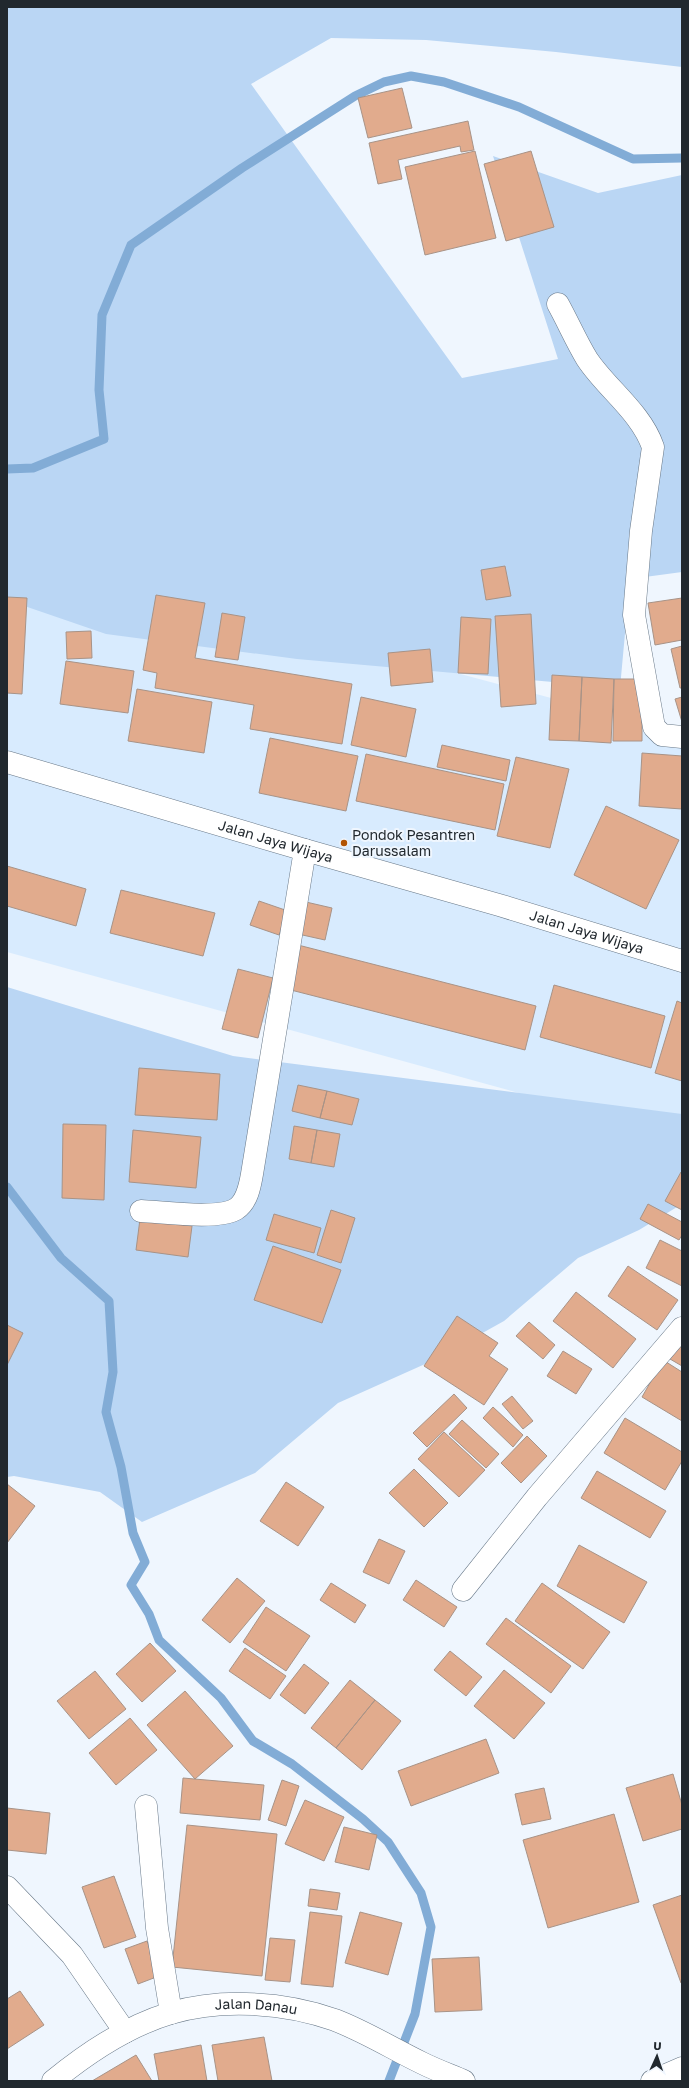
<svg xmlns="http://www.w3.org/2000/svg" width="689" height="2088" viewBox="0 0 689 2088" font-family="'Golos Text',sans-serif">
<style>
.built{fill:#d8ebfe}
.green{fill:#bad6f4}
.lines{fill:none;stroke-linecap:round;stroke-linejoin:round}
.stream{stroke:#82acd6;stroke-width:9}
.building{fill:#e1ab8d;stroke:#a89387}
.minor-casing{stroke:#687888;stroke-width:23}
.minor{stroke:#fff;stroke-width:22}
.poi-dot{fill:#b25403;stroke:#eff6fe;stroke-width:1.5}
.labels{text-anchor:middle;stroke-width:4;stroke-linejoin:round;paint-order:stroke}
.poi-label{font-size:14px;fill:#21282e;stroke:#eff6fe;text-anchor:start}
.street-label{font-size:14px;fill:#21282e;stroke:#eff6fe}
</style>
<rect width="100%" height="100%" fill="#eff6fe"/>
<path class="built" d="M7,553l675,180v405l-675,-186z"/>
<path class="green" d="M7,7h675v60l-126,-15 -130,-12 -95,-2 -80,46 211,294 96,-19 -65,-203 105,37 84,-18v397l-52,7 -10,109 -323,-29 -191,-25 -99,-34z
M7,987l226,69 449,58v90l-43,26 -61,28 -74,63 -70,39 -96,43 -83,70 -113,49 -42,-30 -86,-16 -7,1z"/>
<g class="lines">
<path class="stream" d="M7,469l26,-1 71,-29 -5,-49 3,-75 29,-70 111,-77 113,-72 29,-14 27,-6 33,6 75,25 114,52 49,-1
M7,1187l54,71 48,43 4,71 -7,40 15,55 12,66 12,29 -14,23 18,29 10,26 62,58 32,43 39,23 71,55 25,23 33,51 10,34 -16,87 -26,67"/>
</g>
<path class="building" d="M402,88l10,40 -44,10 -10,-40z
M468,121l6,29 -13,2 -1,-6 -62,14 4,19 -24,5 -9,-41z
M475,151l21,87 -71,17 -20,-88z
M531,151l23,76 -48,14 -22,-77z
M505,566l6,30 -25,4 -5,-30z
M156,595l49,8 -10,55 157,26 -10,60 -92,-15 4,-24 -99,-17 2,-15 -14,-3z
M7,597l20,1 -5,96 -15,-1z
M682,598v42l-27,5 -7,-42z
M222,613l23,4 -7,43 -23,-3z
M531,614l5,90 -35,3 -6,-91z
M461,617l30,2 -3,55 -30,-1z
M91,631l1,27 -25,1 -1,-27z
M682,646v42h-2l-9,-39z
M430,649l3,33 -42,4 -3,-33z
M66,661l68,10 -6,42 -68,-9z
M552,675l30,2 -3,64 -30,-1z
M582,677l32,2 -3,64 -32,-2z
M614,679h28v62h-29z
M137,689l75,13 -8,51 -76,-12z
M361,697l55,12 -10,48 -55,-12z
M682,697v25l-7,-23z
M270,738l88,18 -12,55 -87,-18z
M442,745l68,15 -4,21 -69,-14z
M642,753l40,3v53l-43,-3z
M366,754l138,30 -9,46 -139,-29z
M516,757l53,12 -19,79 -53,-12z
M606,806l73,34 -33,69 -72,-34z
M7,866l79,23 -10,37 -69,-20z
M121,890l94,23 -12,43 -93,-23z
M259,901l29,10 -9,24 -29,-10z
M306,902l26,6 -7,32 -27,-6z
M298,945l238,61 -11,44 -238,-61z
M238,969l35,9 -15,60 -36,-9z
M554,985l111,31 -14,52 -111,-31z
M677,1001l5,2v78l-27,-8z
M139,1068l81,6 -3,46 -82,-5z
M298,1085l29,6 -7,27 -28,-7z
M327,1091l32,8 -7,26 -32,-7z
M63,1124l43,1 -2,75 -42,-2z
M294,1126l23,4 -6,33 -22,-4z
M133,1130l68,7 -5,51 -67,-6z
M317,1130l23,4 -6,33 -23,-4z
M681,1172l1,1v37l-17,-9z
M648,1204l34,18v13l-3,5 -39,-21z
M331,1210l24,8 -14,45 -24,-8z
M274,1214l47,14 -7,25 -48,-13z
M140,1219l52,7 -4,31 -52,-7z
M660,1240l22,11v35l-36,-18z
M273,1246l68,24 -19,53 -68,-23z
M628,1266l50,34 -21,30 -49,-34z
M576,1292l60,47 -23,29 -60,-47z
M457,1316l41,27 -9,13 19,13 -24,36 -60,-39z
M529,1322l26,23 -12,14 -27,-23z
M7,1325l16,8 -16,32z
M682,1340v26l-12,-7z
M563,1351l29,18 -16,25 -29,-18z
M663,1360l19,12v49l-40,-24z
M454,1394l13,14 -40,39 -14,-14z
M512,1396l21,25 -10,8 -21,-25z
M493,1407l30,28 -10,12 -30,-29z
M625,1418l57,34v9l-17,29 -61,-37z
M462,1420l37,34 -13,14 -37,-34z
M444,1432l41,38 -26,27 -41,-38z
M527,1436l20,20 -26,27 -20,-20z
M414,1469l34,34 -24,24 -35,-34z
M597,1471l69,40 -16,27 -69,-40z
M286,1482l38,25 -26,39 -38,-25z
M7,1484l28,22 -28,37z
M379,1539l26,12 -16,33 -26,-12z
M579,1545l68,37 -23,41 -67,-37z
M237,1578l28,23 -35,42 -28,-23z
M416,1580l41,27 -13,20 -41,-27z
M331,1583l35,22 -11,18 -35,-23z
M542,1583l68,49 -27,37 -68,-48z
M266,1607l44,29 -24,35 -43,-29z
M506,1618l65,48 -20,27 -65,-49z
M150,1643l26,28 -34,31 -26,-28z
M245,1648l41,28 -16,23 -41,-28z
M450,1651l32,26 -16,19 -32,-26z
M304,1664l25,19 -24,31 -25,-19z
M504,1670l41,33 -31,36 -40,-33z
M95,1671l31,38 -37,30 -32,-38z
M350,1680l25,20 -39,48 -25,-20z
M185,1691l48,55 -38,33 -48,-54z
M375,1700l26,21 -39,49 -26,-22z
M130,1718l27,32 -41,35 -27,-32z
M486,1739l13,34 -88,33 -13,-35z
M673,1774l9,31v24l-39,12 -17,-53z
M183,1778l81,7 -4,35 -80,-7z
M282,1780l17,6 -13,40 -18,-6z
M544,1788l7,31 -29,6 -7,-31z
M305,1800l39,17 -20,44 -39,-17z
M7,1808l43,5 -4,41 -39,-4z
M614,1814l25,88 -91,26 -25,-88z
M187,1825l90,9 -15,142 -90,-9z
M344,1827l33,8 -8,35 -34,-8z
M114,1876l22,61 -32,11 -22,-61z
M310,1889l30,4 -3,17 -29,-4z
M682,1895v87l-1,1 -28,-78z
M310,1912l32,4 -9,71 -32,-3z
M360,1912l42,11 -14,52 -43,-12z
M270,1938l25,2 -5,42 -25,-2z
M147,1941l12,35 -21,8 -13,-35z
M479,1957l3,53 -47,2 -3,-53z
M20,1991l24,34 -37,24v-50z
M264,2037l8,44h-54l-6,-36z
M201,2045l6,36h-48l-5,-27z
M136,2055l16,26h-60z"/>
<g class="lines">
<g class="minor-casing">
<g id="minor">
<path d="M558,304c10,18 18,37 29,55 19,29 54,53 66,88l-12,84 -7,84 20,112 8,8 20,2"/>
<path id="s1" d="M7,762l298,88 194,55 183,56"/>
<path d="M141,1211c22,1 77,9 95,-2 11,-7 14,-23 16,-35l53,-324"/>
<path d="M463,1590l74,-93 145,-169"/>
<path d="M146,1806l11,122 14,85"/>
<path d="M7,1887l65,68 53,77"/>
<path id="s2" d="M53,2081c34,-28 74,-55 118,-68 51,-15 114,-11 164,7 31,12 58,29 87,43 14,7 28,12 42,18"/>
<path d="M652,2081l30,-13"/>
</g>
</g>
<use href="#minor" class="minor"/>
</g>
<circle class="poi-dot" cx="344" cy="843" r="4"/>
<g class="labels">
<g class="poi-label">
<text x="352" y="840">Pondok Pesantren<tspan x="352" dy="16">Darussalam</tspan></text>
</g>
<g class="street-label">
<text dy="5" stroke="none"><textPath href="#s1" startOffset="280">Jalan Jaya Wijaya</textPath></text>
<text dy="5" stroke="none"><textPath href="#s1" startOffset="604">Jalan Jaya Wijaya</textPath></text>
<text dy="5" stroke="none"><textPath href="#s2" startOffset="223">Jalan Danau</textPath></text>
</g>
</g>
<rect width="689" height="2088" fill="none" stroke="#21282e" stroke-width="16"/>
<g transform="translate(657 2056) rotate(3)" stroke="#eff6fe" stroke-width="3" paint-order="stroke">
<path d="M0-3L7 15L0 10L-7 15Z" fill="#21282e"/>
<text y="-6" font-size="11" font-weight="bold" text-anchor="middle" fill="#21282e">U</text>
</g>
</svg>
